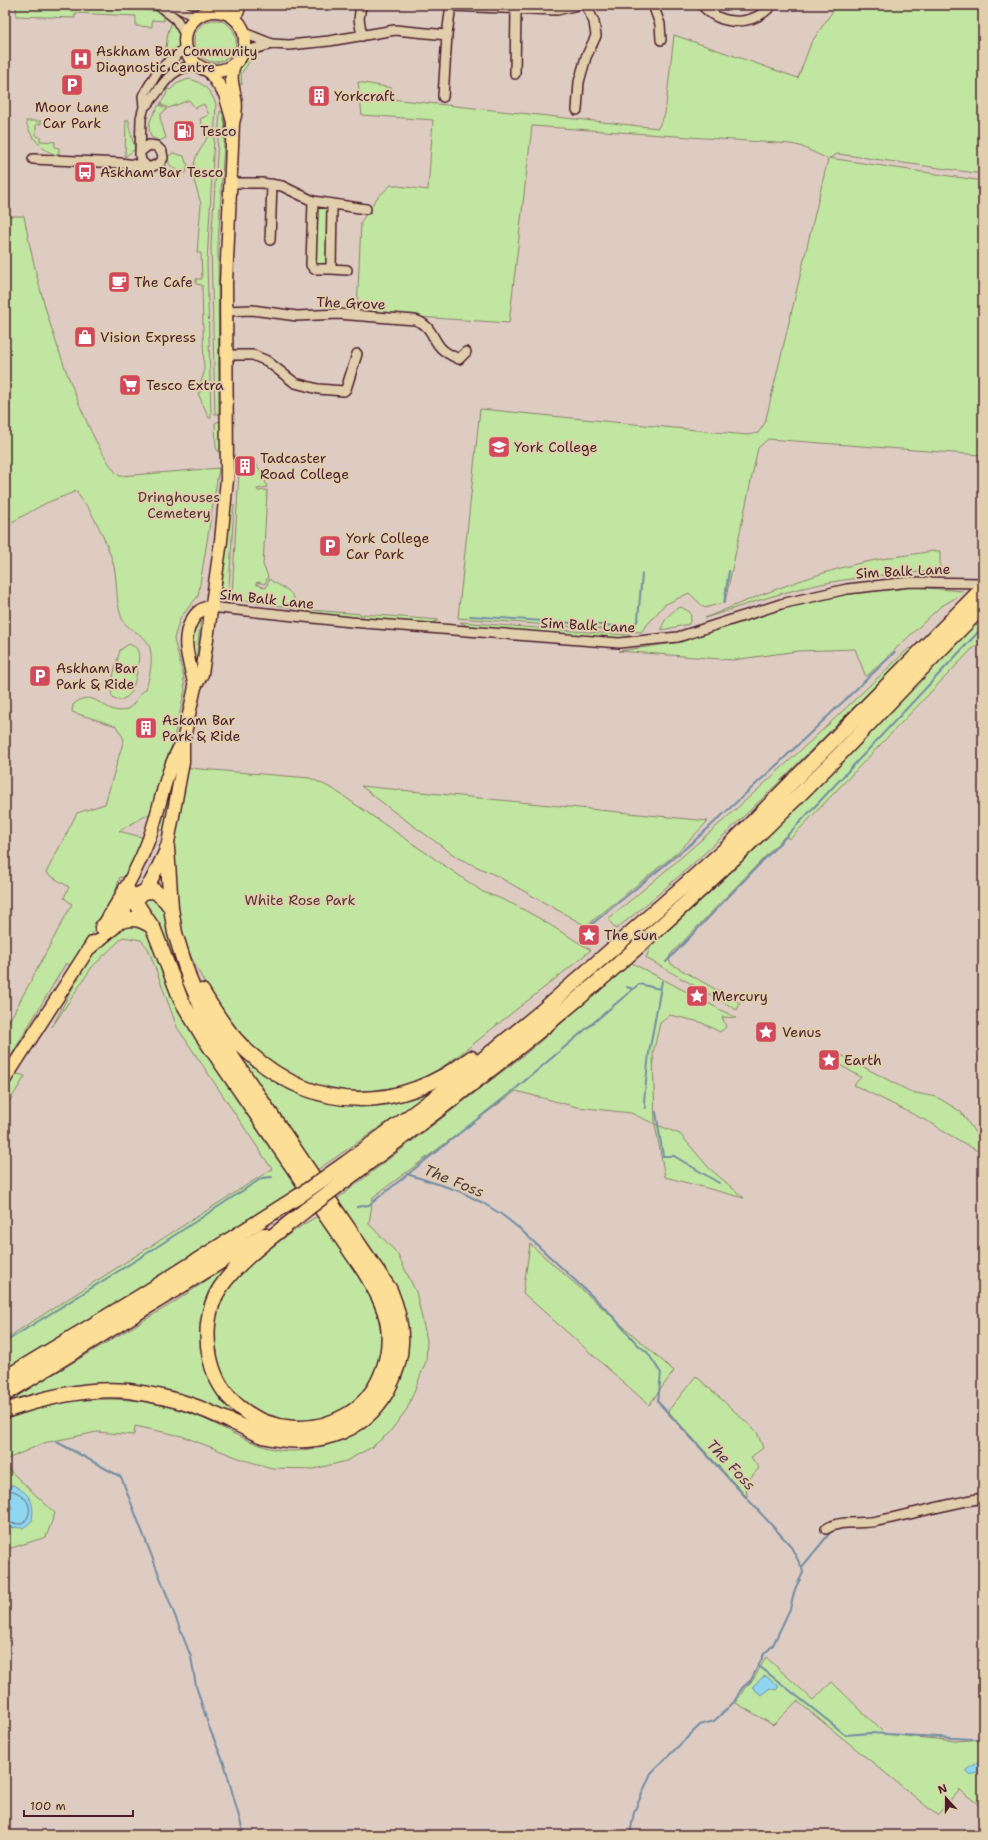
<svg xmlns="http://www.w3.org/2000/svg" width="988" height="1840" viewBox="0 0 988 1840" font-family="'Shantell Sans',sans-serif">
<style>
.green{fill:#c1e6a1;stroke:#868266}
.water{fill:#8fd6f1;stroke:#738da2}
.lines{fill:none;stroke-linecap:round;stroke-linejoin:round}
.shore{stroke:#66687a;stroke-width:1}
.stream{stroke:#738da2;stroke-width:2}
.minor-casing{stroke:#4a1f2b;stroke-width:12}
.major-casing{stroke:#4a1f2b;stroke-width:15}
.highway-casing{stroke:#4a1f2b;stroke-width:17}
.minor{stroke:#e1ceac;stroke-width:9}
.major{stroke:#fdde96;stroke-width:12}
.highway{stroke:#fdde96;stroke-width:14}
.rail-casing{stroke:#4a1f2b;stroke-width:3.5}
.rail{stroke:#e1ceac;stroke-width:2;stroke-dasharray:6;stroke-linecap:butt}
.highway-bridge-casing{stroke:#4a1f2b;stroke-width:17;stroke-linecap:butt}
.highway-bridge{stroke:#fdde96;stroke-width:14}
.labels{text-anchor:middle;stroke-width:4;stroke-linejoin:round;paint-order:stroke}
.poi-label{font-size:14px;fill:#4a1f2b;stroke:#e1ceac;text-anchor:start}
.street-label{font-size:14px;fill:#4a1f2b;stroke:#e1ceac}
.park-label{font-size:14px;fill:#563337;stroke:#e1ceac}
.water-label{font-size:15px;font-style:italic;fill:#543a49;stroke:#e1ceac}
</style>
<rect width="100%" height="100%" fill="#deccc3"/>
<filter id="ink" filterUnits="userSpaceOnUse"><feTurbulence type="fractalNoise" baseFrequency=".025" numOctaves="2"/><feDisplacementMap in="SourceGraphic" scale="8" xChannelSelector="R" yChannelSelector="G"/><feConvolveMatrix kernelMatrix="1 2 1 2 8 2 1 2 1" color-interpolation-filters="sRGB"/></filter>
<g filter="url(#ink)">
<path class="green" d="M17,5l140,6 7,6v4l-12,-1v7l-16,-1v-10l-61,-3v5l-59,-2z
M837,5h146v169l-145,-20 -9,4 154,23v271l-2,3 -213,-16 -10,9 -33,154 -20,6 -16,-15 -25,12 -23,27 -183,-14 22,-209 267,26 11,-2 7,-10 63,-264 -28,-13 -9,-2 -259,-18 -23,197 -152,-10 4,-91 15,-23 15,-14 37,5 5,-70 -71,-5 -4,-33 34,6 -1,11 267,29 7,-14 9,-79 124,43 13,-35z
M194 41a21 21 0 1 1 42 0a21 21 0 1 1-42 0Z
M172,22c21,19 -1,34 -16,47l-1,-2 10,-11 3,-24z
M254,53l-2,5 -11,16 1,11 -6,-4c1,-13 4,-23 18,-28z
M189,79c14,3 22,12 27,25l-9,158 4,156h-2l-11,-25 4,-2 1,-5 -3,-2 -6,6 -2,-4 9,-4 3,-9 -2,-88 -6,-1v-5h6l-1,-26h-4l4,-49 -9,-31 4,-16 11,-19 -7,-19 9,-4 -5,-11 -9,4 -6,-8 -20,8 -9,-4 6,-9 1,-6 3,1 8,-7z
M159,105l8,4 -6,5 -1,4 6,20 -7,3 -8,-4c-5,-14 1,-21 8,-32z
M220,111l3,2 2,12 -7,119 1,170h-4l-4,-170z
M126,120h3v7l6,22 -10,8z
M26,121h15v3h-5v12l4,1v4l15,1v5l4,1v8c-16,-4 -30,-20 -33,-35z
M173,153l11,3 2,7 2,1 -2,9c-10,-3 -18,-5 -18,-16z
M320,205l8,3 -1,56 -3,2 -8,-1 -2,-3 2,-52z
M5,216h19c11,61 28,121 51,178 13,31 21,52 41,79l4,3 99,-8 -21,128 -18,22 -6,21 9,36 2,15 -17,74 -14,47 -35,20 26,7 -19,40 -6,-1 -4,12 1,7 -46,70 -5,-3 -61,103v-37l67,-125 -8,-6 5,-11 -23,-14 31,-60 28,-9 19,-65 -8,-13 -44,-14 1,-7c21,-21 34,14 54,4 9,-4 11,-15 19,-20 4,-14 10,-38 -1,-50 -9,-9 -20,-10 -24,-23 -6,-18 -3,-39 -9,-57 -6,-17 -13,-33 -22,-48 -4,-8 -10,-11 -13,-20l-31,12 -41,23z
M220,421l1,35 -5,-8 -1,-25z
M249,457c9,7 15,19 18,30l-10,2 1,2 9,-1v3l-4,72 5,11 -3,8 -8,-2 -1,2 10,4 3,-9c12,9 28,11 26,29l-53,-8 -7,-1 -3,-4 7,-123 2,-3h9v-5l-10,-1v-2z
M231,504l3,1 -6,98 -10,-6z
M934,551h6v20c-44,2 -89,6 -133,16 -35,8 -68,20 -102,31 49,-21 99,-41 151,-54 26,-6 53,-9 78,-13z
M915,587l48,4 -6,6 -17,10 -74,70 -11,-28 -57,2 -65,9 -114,-9 55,-8 101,-33 72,-16z
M681,607l9,5 1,6 -2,6 -27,6c-1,-8 11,-21 19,-23z
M311,610l50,4 -1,4 -54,-5z
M363,614l76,6 -9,4 -67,-5z
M983,615v27l-11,7 -182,190 -5,-3 -115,119 -1,4 2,5 69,39 -3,7 -91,-52 7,-17z
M201,618l-5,42c-6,-16 -6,-30 5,-42z
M460,622l179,14 -11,2h-14l-144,-11z
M129,644c4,2 8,3 9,8 3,6 -4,38 -9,43 -2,2 -6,4 -8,5 -2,0 -5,0 -7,-1 -8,-5 4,-40 6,-49z
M909,648l2,2c-96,95 -189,195 -295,279l-8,-10c105,-86 203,-177 301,-271z
M180,754l-15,77 -7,-2z
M188,768l122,10 23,11 150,103c40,13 72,37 108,58 -29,24 -59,47 -88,70 -28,22 -56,48 -89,62 -38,16 -101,10 -136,-12 -41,-25 -91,-107 -101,-153 -11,-50 1,-100 11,-149z
M361,786l347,35 -30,31 -92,74 -89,-50 -39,-18 -65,-47z
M148,897l8,3 9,10 9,48 23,55 -6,-7 -50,-103z
M133,922l15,9 151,255c-95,66 -195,125 -294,185v-32l267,-170 -95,-142 -29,-79 -7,-8 -18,-3 -31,30 -40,60c15,-27 38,-78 61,-97 5,-4 14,-6 20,-8z
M632,963l104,55 -14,-1 4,10 -6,5 -20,-10 -30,-7 -10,8 -7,30 2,71 25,10 29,34 35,30 -79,-21 -10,-53 -24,-11 -54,-6 -61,-16 -143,106 -4,27 28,29 19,39 11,48 -1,21 -8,21 -11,27 -18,24 -17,14 -26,14 -32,8 -42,-1 -28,-8 -62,-24 -47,-10 -1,9 -37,-3 -53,11 -39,17v-42c60,-22 130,-27 190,-3 32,13 64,37 99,36 31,-1 82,-24 97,-53 6,-11 11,-24 14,-36 3,-14 5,-30 0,-44 -13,-44 -42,-81 -68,-119l192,-148z
M227,1042l60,43 69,17 99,-26 -138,94z
M833,1051l78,41 25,5 6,3 19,12 15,22 7,5v15l-42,-24 -6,-5 -81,-40 7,-8 -25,-14 -5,-6z
M18,1074l7,2 -20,33c0,-13 -1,-29 13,-35z
M318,1216c24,34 55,70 65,111 3,16 -5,36 -11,50 -18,47 -95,59 -131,26 -14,-13 -21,-31 -25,-48 -5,-19 -5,-40 5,-58 15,-26 71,-67 97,-81z
M530,1244l144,127 -25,34 -126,-112z
M234,1262l-21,29 -9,69 7,21 11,18 35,27 -105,-36 -147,16v-3l168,-100z
M696,1376l61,56 6,16 -12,9 8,11 -13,15 1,14 -79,-86z
M5,1466l50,47 -9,24 -41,13z
M766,1657l47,43 19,-18 53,52 71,7 27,-2v69l-23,-18 -23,25 -140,-114 -24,24 -37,-22 8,-14 9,-9z"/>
<path class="water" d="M13,1485c17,9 22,17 19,36l-9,7 -18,-1v-16l6,-1 1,-3 -3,-4 -4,-2v-15z
M766,1676l13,11 -3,3 -6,-2 -9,7 -9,-8 11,-10z
M983,1758v13l-12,4 -5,-5z"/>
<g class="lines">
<path class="shore" d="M5,1490c19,-1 34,20 17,34l-17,-1"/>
<path class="stream" d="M724,603l5,-32
M470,616l161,11 4,-2 3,-6 4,-45
M592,924l100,-81 88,-81 115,-110
M666,962l155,-162 162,-173
M627,987l6,2
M646,1108l-2,-7 5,-48 13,-72
M656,1112l7,44h11l45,27
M407,1174l52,17 24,12 18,11 19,15 87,81 30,34 10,8 14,21 -3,29 132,143 12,23 1,5 -8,16 -5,20 -17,36 -9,9 -13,26 -9,8 -8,14 -20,19 -14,4 -49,48 -17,39 -4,23
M357,1207l12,-2 145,-115 125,-106 21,5
M5,1342l144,-90 113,-74 10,-1
M55,1441l66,36 70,180 5,29 13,41 16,39 19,69
M802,1567l27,-33
M759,1666l87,69 24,-2 102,6
M977,1739l6,-1"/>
<g class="minor-casing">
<path id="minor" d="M158,5l18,14 9,15
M173,5l17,9 9,1
M361,5l-2,14 3,17
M653,5l7,19 1,16
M702,5c19,22 51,21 70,0
M451,6l106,4 21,-5
M244,33l28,11 17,1 40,-4 66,-11 52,5 4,-30
M243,52l29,-8
M515,74l1,-65
M443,97l4,-62
M144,107c20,-18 21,-39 53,-42
M577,110l2,-28 7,-25 10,-21 -2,-14 -8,-17
M33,159l87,4 31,4 9,-4 3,-5 -1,-6 -6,-6 -7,-1 -8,6
M145,165l-4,-4 -1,-6 1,-37 3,-11 -1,-11 15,-25 27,-23
M230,183h32l20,3 31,15 53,8
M313,201l-2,64 3,4h17l1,-65
M270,240l2,-56
M331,269l16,1
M225,311l27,-1 45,6 41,-2 77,6c16,5 16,16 25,27 5,6 12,9 19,12l7,-7
M226,355h27l14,6 28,22 23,6 26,2 2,-2 11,-35
M210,607l141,15 268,21 59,-6 103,-33 66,-15 63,-7 73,1
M826,1529c15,-10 34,-4 51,-8 36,-7 70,-17 106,-23"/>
</g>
<g class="major-casing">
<path id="major" d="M185 41a30 30 0 1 1 60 0a30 30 0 1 1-60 0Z
M235,18l5,-13
M209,71l16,23 8,28
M195,687c-4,-22 -15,-44 -4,-65 5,-9 9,-13 19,-15
M140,897l11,-16 16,-33 16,-86v-20l12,-55 7,-13 19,-133 6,-62 -1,-196 7,-160c9,-25 -7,-38 1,-58
M105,923c17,-28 34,-56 45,-87 11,-31 15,-65 32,-93
M90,948l24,-20 12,-13
M5,1079l88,-137"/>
</g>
<g class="highway-casing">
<path id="highway" d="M126,888l28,42 27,70 21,35 162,236c10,17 21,34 24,55 2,15 0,30 -5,44 -30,84 -155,74 -173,-12 -5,-23 -3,-50 10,-70 20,-30 59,-56 87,-79
M121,921c12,-4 19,-2 29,4
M102,927c5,-3 11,-7 15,-11 12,-13 18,-26 38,-25l11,10 5,7
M202,991c13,21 27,44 46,61 69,62 150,61 223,6
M346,1163l98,-72 98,-80 187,-165 254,-258
M355,1173c97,-73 195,-147 286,-229 67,-60 133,-123 197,-188 48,-50 96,-101 145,-150
M5,1378l136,-82 158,-100
M5,1394l259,-159
M5,1411c40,-14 82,-24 124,-20 21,3 42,7 62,14 17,6 34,14 50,21 7,3 15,8 22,10 47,12 99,0 124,-45 19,-35 18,-65 3,-101l-175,-258 -11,-19 -14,-32 -15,-48 -4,-25 -4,-60"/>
</g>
<use href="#minor" class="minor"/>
<use href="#major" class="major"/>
<use href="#highway" class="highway"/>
<g class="rail-casing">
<path id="rail" d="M5,39l2,-34"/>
</g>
<use href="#rail" class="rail"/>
<g class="highway-bridge-casing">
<path id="highway-bridge" d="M299,1196l47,-33
M307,1209l48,-36"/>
</g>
<use href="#highway-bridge" class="highway-bridge"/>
</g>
</g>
<defs>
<g id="hospital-square" transform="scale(1.15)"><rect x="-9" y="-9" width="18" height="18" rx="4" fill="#d1495b" stroke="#e1ceac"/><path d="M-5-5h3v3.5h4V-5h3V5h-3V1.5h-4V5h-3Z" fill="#fff"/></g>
<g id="parking-square" transform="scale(1.15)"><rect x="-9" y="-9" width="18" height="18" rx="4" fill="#d1495b" stroke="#e1ceac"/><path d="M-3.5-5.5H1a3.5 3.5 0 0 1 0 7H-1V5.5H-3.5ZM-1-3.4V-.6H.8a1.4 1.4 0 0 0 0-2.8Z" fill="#fff"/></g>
<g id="building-square" transform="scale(1.15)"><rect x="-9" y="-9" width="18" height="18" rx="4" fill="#d1495b" stroke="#e1ceac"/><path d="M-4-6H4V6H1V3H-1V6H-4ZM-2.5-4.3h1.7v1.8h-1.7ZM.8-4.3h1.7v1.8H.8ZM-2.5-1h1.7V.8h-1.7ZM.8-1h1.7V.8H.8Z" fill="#fff"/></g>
<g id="fuel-square" transform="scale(1.15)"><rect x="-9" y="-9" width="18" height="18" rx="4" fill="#d1495b" stroke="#e1ceac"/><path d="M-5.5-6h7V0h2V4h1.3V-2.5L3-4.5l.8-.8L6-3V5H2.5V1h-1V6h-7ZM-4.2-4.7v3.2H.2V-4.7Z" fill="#fff"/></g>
<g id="bus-square" transform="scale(1.15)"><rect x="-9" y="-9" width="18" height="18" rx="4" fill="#d1495b" stroke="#e1ceac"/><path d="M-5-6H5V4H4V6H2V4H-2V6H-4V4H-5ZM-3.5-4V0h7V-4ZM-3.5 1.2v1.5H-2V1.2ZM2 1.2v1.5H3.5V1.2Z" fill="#fff"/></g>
<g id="cafe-square" transform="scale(1.15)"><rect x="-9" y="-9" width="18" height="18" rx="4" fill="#d1495b" stroke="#e1ceac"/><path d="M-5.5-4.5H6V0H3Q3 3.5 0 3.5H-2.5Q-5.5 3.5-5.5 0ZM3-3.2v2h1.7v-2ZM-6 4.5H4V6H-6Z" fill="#fff"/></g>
<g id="shop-square" transform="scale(1.15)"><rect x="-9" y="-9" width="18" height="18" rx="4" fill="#d1495b" stroke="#e1ceac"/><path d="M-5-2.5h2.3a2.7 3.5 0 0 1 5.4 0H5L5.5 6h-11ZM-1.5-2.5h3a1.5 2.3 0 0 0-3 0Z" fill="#fff"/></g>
<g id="supermarket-square" transform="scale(1.15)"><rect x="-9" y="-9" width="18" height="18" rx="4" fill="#d1495b" stroke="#e1ceac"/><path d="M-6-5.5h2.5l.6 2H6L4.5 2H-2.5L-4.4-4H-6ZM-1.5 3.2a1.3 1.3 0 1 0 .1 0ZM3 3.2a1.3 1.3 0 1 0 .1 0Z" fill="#fff"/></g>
<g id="university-square" transform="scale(1.15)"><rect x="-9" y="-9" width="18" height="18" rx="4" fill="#d1495b" stroke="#e1ceac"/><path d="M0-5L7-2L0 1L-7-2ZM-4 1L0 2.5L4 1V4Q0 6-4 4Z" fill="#fff"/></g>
<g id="sight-square" transform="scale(1.15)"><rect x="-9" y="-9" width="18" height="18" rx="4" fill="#d1495b" stroke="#e1ceac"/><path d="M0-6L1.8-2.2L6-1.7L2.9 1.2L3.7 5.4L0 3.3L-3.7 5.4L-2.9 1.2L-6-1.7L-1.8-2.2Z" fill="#fff"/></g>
</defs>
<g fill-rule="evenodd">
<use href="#hospital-square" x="81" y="59"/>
<use href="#parking-square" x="72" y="85"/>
<use href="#building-square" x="319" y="96"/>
<use href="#fuel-square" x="184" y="131"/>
<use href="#bus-square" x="85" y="172"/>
<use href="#cafe-square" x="119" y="282"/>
<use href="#shop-square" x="85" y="337"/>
<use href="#supermarket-square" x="130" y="385"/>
<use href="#university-square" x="499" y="447"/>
<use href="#building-square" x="245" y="466"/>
<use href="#parking-square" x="330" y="546"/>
<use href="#parking-square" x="40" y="676"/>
<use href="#building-square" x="146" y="728"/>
<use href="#sight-square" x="589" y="935"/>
<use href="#sight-square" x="697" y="996"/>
<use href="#sight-square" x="766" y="1032"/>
<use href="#sight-square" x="829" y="1060"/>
</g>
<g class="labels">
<g class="poi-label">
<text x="96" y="56">Askham Bar Community<tspan x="96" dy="16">Diagnostic Centre</tspan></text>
<text x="334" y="101">Yorkcraft</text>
<text x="72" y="112" text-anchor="middle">Moor Lane<tspan x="72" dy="16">Car Park</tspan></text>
<text x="200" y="136">Tesco</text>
<text x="100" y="177">Askham Bar Tesco</text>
<text x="134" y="287">The Cafe</text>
<text x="100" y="342">Vision Express</text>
<text x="146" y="390">Tesco Extra</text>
<text x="514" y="452">York College</text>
<text x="260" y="463">Tadcaster<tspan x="260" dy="16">Road College</tspan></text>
<text x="346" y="543">York College<tspan x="346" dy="16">Car Park</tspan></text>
<text x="56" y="673">Askham Bar<tspan x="56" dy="16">Park &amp; Ride</tspan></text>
<text x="162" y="725">Askam Bar<tspan x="162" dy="16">Park &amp; Ride</tspan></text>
<text x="604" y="940">The Sun</text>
<text x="712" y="1001">Mercury</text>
<text x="782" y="1037">Venus</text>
<text x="844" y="1065">Earth</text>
</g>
<g class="street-label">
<text transform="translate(351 303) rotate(2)" y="5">The Grove</text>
<text transform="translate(903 571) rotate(-3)" y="5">Sim Balk Lane</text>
<text transform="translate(267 599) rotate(6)" y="5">Sim Balk Lane</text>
<text transform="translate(588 625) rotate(3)" y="5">Sim Balk Lane</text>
</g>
<g class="park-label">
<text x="179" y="502">Dringhouses<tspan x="179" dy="16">Cemetery</tspan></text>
<text x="300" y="905">White Rose Park</text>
</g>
<g class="water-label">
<text transform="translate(454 1181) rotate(22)" y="5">The Foss</text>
<text transform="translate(731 1465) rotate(47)" y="5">The Foss</text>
</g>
</g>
<rect width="988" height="1840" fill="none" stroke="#e1ceac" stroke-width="20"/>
<rect x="10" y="10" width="968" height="1820" fill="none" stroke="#4a1f2b" stroke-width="1.5" filter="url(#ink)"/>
<g transform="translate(946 1798) rotate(339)" stroke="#e1ceac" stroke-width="3" paint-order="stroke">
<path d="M0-3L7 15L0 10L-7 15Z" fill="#4a1f2b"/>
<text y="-6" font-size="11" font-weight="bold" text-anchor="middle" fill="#4a1f2b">N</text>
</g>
<path d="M24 1810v6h109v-6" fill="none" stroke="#4a1f2b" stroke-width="2"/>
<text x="30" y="1810" font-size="12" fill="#4a1f2b" stroke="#e1ceac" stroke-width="3" paint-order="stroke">100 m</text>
</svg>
